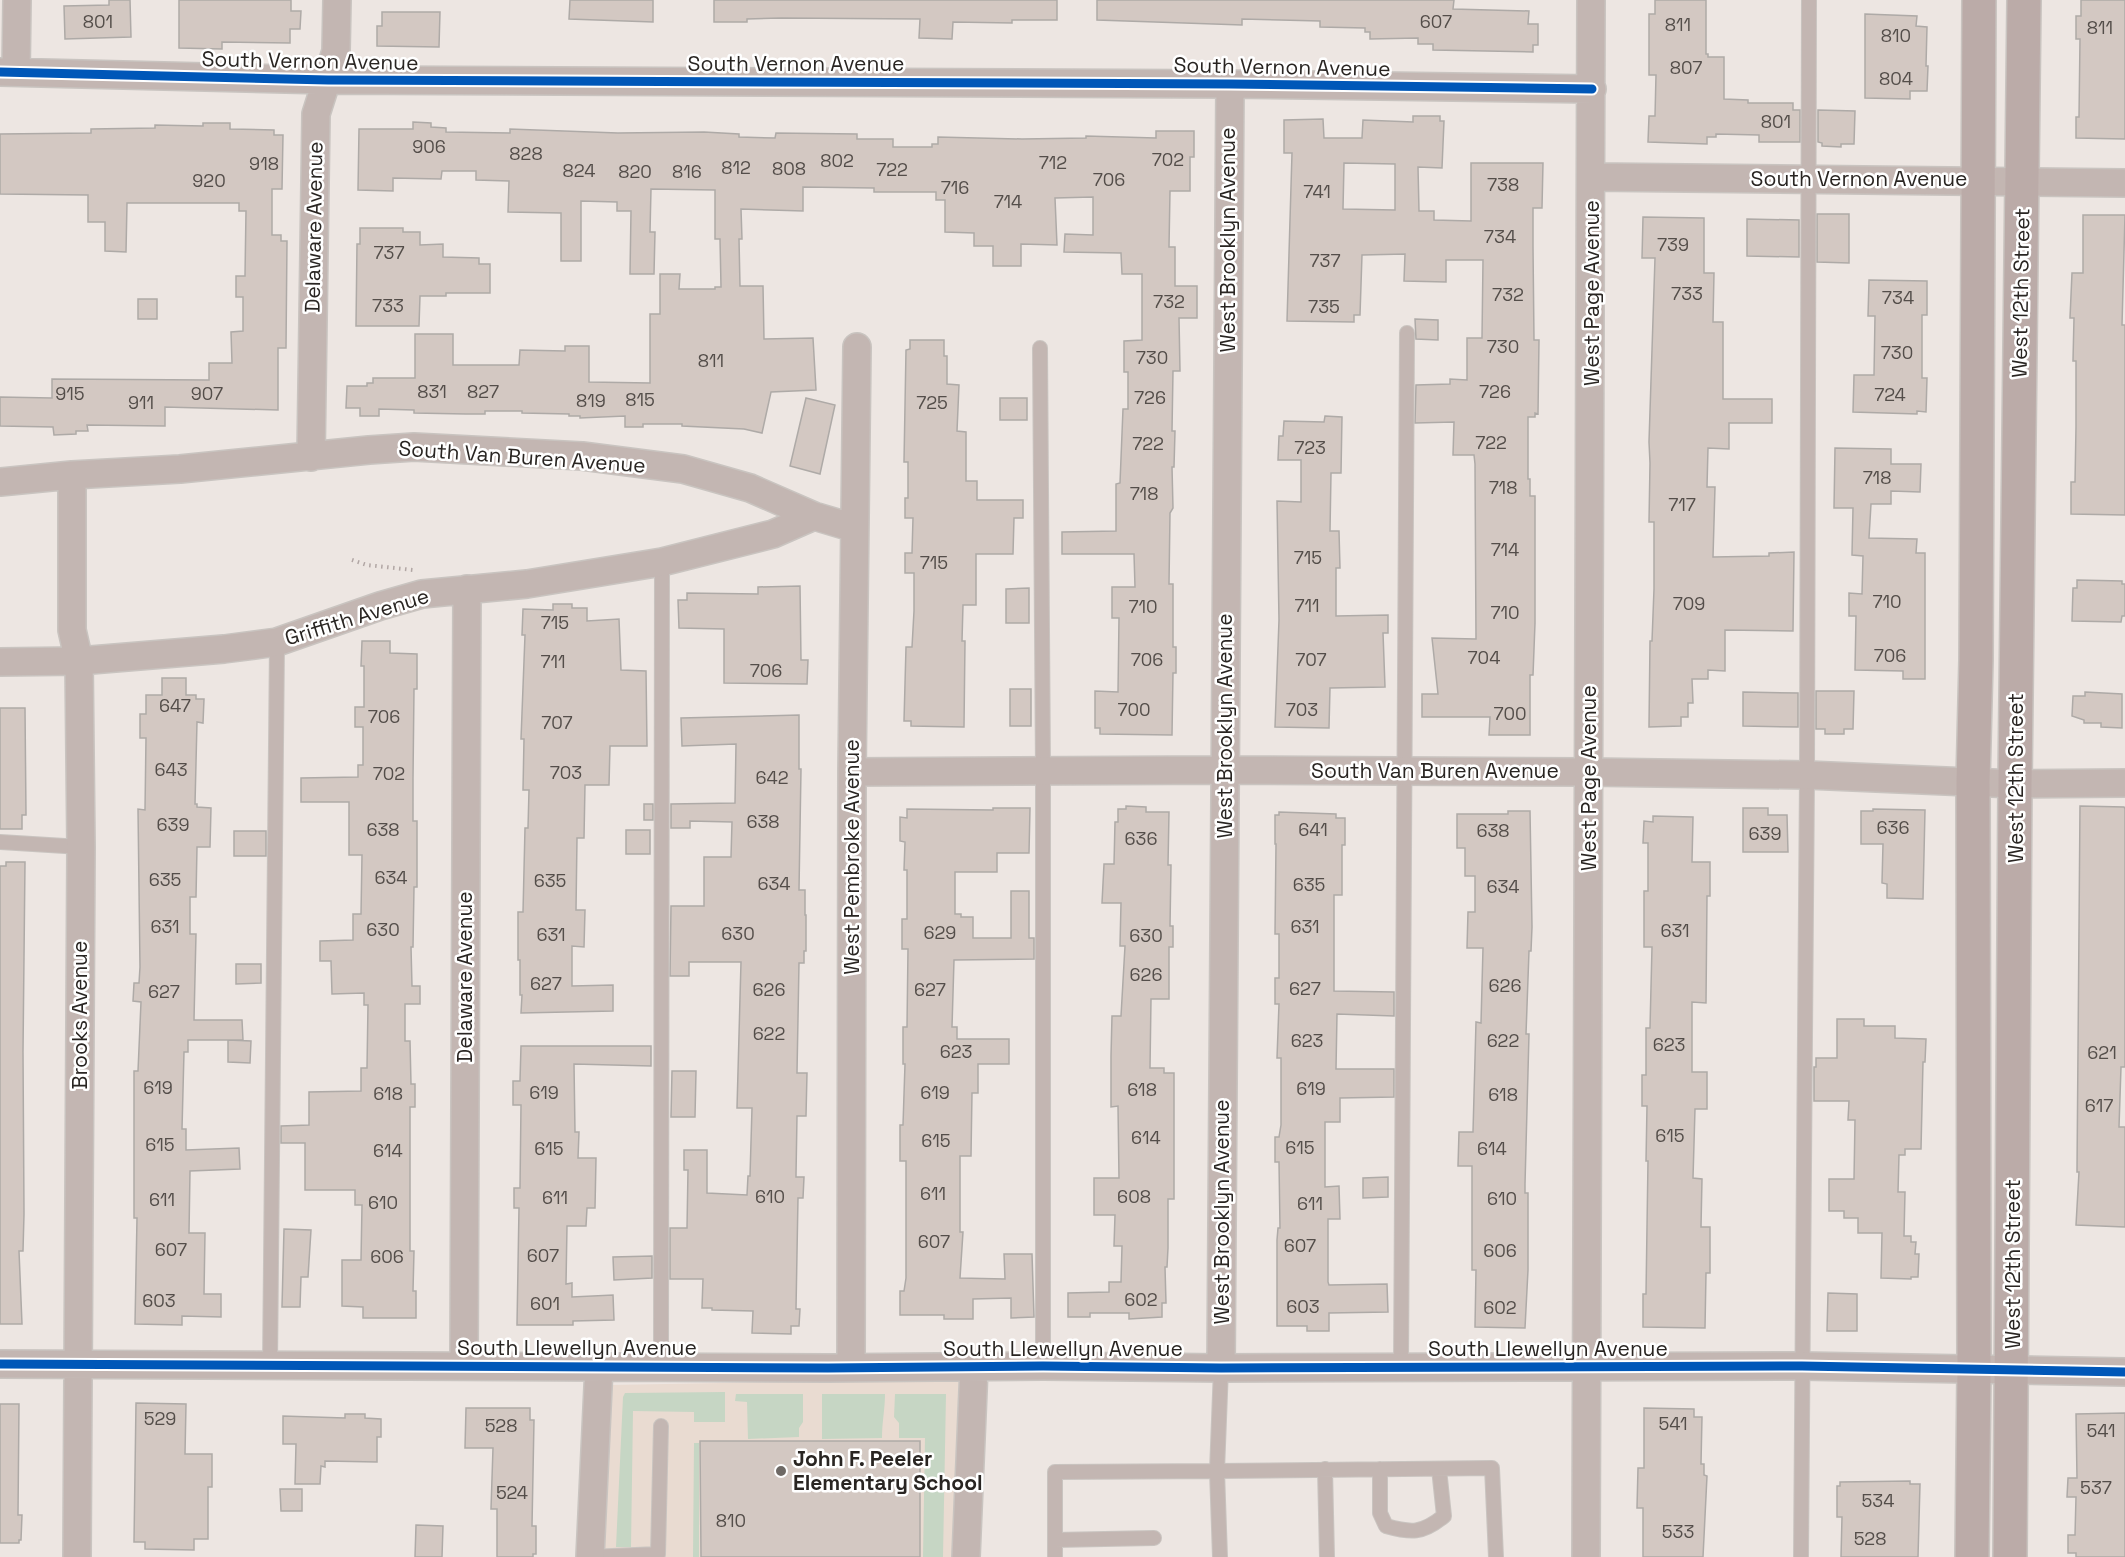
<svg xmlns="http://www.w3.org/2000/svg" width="2125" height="1557" viewBox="0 0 2125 1557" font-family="'Space Grotesk',sans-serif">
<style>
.education{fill:#e9dbd1}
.green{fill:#c6d6c4}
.building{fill:#d3c8c2;stroke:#aeaaa7;stroke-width:1.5;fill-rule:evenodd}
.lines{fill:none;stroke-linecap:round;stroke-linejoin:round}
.lane-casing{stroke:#c9c4c0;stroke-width:16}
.street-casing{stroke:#c9c4c0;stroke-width:30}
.secondary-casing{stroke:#c9c4c0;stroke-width:36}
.path{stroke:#b1a6a4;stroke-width:4;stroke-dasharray:1.5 4.5;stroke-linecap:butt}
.lane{stroke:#c3b6b2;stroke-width:14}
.street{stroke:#c3b6b2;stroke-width:27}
.secondary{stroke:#bbaba8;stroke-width:33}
.cycleway-casing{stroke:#fff;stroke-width:13}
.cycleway{stroke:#0057b8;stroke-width:9}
.poi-dot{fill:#6e6965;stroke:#fff;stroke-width:2}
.labels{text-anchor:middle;stroke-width:5;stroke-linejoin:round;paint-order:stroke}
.number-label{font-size:18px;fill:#544e4a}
.street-label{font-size:21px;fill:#292522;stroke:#fff}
.poi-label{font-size:21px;font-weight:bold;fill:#292522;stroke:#fff;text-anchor:start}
</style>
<rect width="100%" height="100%" fill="#ede6e2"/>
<path class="education" d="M959,1379l-7,178h-350l7,-172z"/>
<path class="green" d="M725,1392v30h-31v-10l-61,-1 -2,136h-15l7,-150 2,-4z
M736,1394h67v28l-4,6v9l-51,2 -1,-37 -12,-1z
M822,1394h63c0,15 -3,28 -3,44l-60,1z
M895,1394h51l-3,163h-20l2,-119h-26v-15l-5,-6z
M694,1443h5v114h-6z"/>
<path class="building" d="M109,0h21l1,37 -66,2 -1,-33 45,-1z
M179,0h112v11h10l-1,18h-10v14l-68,-1v7l-43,-1z
M570,0h83v22l-84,-3z
M714,0h343v20h-45v3l-59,-1 -1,17 -33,-1 1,-19 -139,-1 -34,1v3h-33z
M1097,0h357l-1,9 76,2 -1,13h10v21h-5v7l-100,-2v-6h-15v-6l-48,1v-7h-5v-4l-45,-1v-6l-78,-2v6l-145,-5z
M1655,0h51v54h2v3h16v42l24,1v3h45v7h7v32h-41v-7l-43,-1v3h-9v7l-59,-2 1,-26h6l1,-41h-7v-61h6z
M2081,0h44v139l-49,-1v-21h3l1,-78h-4v-23h5z
M382,12h58l-1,35 -62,-1v-20h5z
M1865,14l52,2 -1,10 11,1 -1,39h2l-1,25h-17v8l-45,-1z
M1818,110l37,1 -1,33h-13v3l-19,-1v-3l-4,-1z
M1413,116h27v5h4l-2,47 -24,-1 1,44h15v9l37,1v-58h72l-1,45h-9v39l1,93h5l-1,74 -3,-1v4h-7v62h2v17h5v127l-2,52h-3v60h-41l1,-18h-68v-23h16l-6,-56 44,1 -1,-175 -1,-9h-21l1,-33 -39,1 1,-38 34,-1v-5l17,1v-42h15l1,-78h-37v22l-42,-1 1,-27 -43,1 -2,60h-6v7l-67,-1 5,-168h-8v-33l39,-1 1,19h38l1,-18 50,2zM1344,163l51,1v46l-52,-1z
M413,122l18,1v4l15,1v4l64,1v-4l108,4 86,-1 35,2v3l36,1 1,-5 81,1v5h36v8h39v-3h6v-7l84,2 64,-1v-2l70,2v-7h38v26h-4v34h-20l-1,56h6v39h22v32h-18l1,53h-7l-1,60h3l-1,36h-2l1,41 -3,5 -1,71h4v63h3v26h-3l-1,62 -72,-1v-6h-5v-37l23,1 1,-74h-7v-31h23l-1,-33h-72v-22l54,-1v-47l4,-1 3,-74h5v-37h-4v-31l18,-1v-66h-20l-1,-21 -57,-1 1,-18 28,1v-38l-38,1 2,47 -36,-1v22h-28v-20h-19v-13l-29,-1v-32h-9v-8h-62v-4l-71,-1v24l-62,-2 1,30h-3l1,47h23l1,53 49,-1 3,52 -45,2 -9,41 -18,-4 -62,-3v-2h-39v3h-18v-11l-45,2v-2h-11v-2l-47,-1v-2h-37v3h-19l-52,-1v-3l-35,-1v7h-19v-8h-14l1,-22h20v-3h6v-5h42v-44h38v31h66l1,-15 45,1v-5h24v36l61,1v-69h10v-40h20l-1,15h36v-2h6l-1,-48h-5v-49l-64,-1 -1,43h5l-1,42h-24l1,-63h-14v-9l-36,-1v60h-20v-48l-53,-1 1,-31 -33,-1v-9h-34l-1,8 -48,-1v13l-35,-1 1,-61h54z
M203,123h27v6l44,1v5h9l-1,54h-10v46h9v6h6l-1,107h-8v62l-113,-3v19l-78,-1 1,6h-12v3l-22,1 -1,-8 -53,-1v-29l52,1v-19l157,1v-17h23l-1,-31 12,-1v-34h-7v-21h9l1,-65h-7v-8h-112l-1,49 -21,-1v-29h-17v-27l-88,-1v-60l91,-1v-4l64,-1v-3l48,1z
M1817,214h32v49l-32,-1z
M2083,215h42l-3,110h3v190l-54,-1v-32h4l1,-55v-66h-3l1,-43h-4l2,-45h11z
M1643,217l61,1v55h10l-1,49h10v77h49v24h-43v26l-21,-1 -1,39h8l-2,70 56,-1v-3l25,-1 -1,79 -68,-1v41l-17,-1v9h-16l1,24h-5v14h-7v9l-32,1 1,-86h2l2,-52v-67h-5l1,-59 -1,-21 6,-184h-13z
M1747,219l52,1v37l-52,-1z
M360,228h43v4h17v13l23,-1v13l36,1v6h11v29h-44v3h-26l-1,30h-63l1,-82h3z
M1869,280l58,1v34h-5v63h5l-1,34 -9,-1v3l-64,-2 1,-37h20l1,-59h-7z
M138,299h19v20h-19z
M1415,319l23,1v20l-22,-1z
M910,340h34v16h3v28l12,1 -2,46 9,1v49h11v19h46v18h-9l-1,36h-37v51h-13l-1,36h3l-1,86 -53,-1v-5h-7l2,-74h6l2,-36v-38h-9v-20h7l1,-35h-8v-20h3v-36h-4l2,-112 4,-1z
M806,398l29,7 -15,69 -30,-8z
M1000,398h27v22h-27z
M1325,416l17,1 -1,56h-10l-1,58h9l1,37h-4v48l52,-1v18h-5l2,54 -55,1 -1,40 -54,-1 4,-107 -2,-119 24,1v-42h-23l1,-24h4l1,-15 40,1z
M1835,448l56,1v15h30l-1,28 -29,-1v13h-20l-2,34 48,1 -1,14h9v126h-22v-8l-48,-1 1,-54h-7v-23l13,1 1,-38 -11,-1 1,-47h-19z
M2077,580l45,1v3h3v32h-3l-1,6 -49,-1 1,-33h4z
M800,586l1,74h7l-1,24 -83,-1v-54l-45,-1 -1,-28h9v-7l71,1v-7z
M1029,588v35h-23v-34z
M553,604h19v4h15v13l32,-2 2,51 25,1 1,75h-37l-1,39h-24l-1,53h-7l-1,72h9l-1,37 -12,-1v40l41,-1v26l-92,2 1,-18h-2v-35h-2v-48h5l2,-84h3l1,-38h-6l1,-51h-3l4,-104h-3l1,-26 30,1z
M362,641h28v12l27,1v35h-3l-1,90v42h4v66h-3l-1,60h-2l1,39h8v18h-15v37h5l1,43h4v23h-5v144h4l-1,40h3v27h-53v-11l-21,-1v-46h19l1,-55h-7v-15h-50v-47h-24v-17l28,-1v-33l52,-1v-23h6l1,-63h-4v-12l-32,1 -1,-33h-11v-20l33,-1v-26h8l1,-59h-13v-53h-48v-24l57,-1v-12h5v-38h-8v-20h9v-41h-3z
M162,678h24v17h10v4h8l-1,24 -6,-1 -2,82h2v3l14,1 -1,39h-13l-1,50h-6v37h6l-2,86h48l1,20h-55v12h-4l-2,77h4v21l53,-2 1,21 -50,2 -1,62h16l-1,61h17v23l-39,-1v9l-47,-1 2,-106h-3v-147h4l3,-69 -8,-1 1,-18h5l1,-16 -2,-158 7,1 1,-72h-6v-24h6v-19h16z
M1010,689h21v37h-21z
M1816,691h38l-1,38h-9v5h-19v-5h-9z
M1743,692l55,1v34l-55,-1z
M2085,692l37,2v34l-21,-1v-4h-17v-3l-12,-4 1,-20h12z
M0,708h25l1,107h-4v14h-22z
M799,715v54h2l-2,121h6v25h1v36h-2v12h-5l-2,110h10l-1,43h-9l-1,59v2h8l-1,21h-5l-2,111h4l-1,17h-8v8l-39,-1 1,-22 -41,-1v-2h-10l1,-29h-33v-51h17l1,-58h-4v-20h23v43l40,2 1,-19h2l2,-68h-15l4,-146h-52v14h-19l1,-70h33v-49h27l1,-35 -42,-1v7h-19v-24l64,-1 1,-59 -54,2 -1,-28z
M644,804h9v16h-9z
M1126,806l20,1v5h23l-1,53h3l-1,61h3v21h-4v52h-18l-1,69h14v5h10v126h-6v49l-1,19h-2l1,36h-4v14l-33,2v-6h-39v4h-22v-24l41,-1v-10h12l1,-36h-8l1,-31h-21v-37h25l-1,-72 -7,1v-51l1,-40h9l4,-70h-5l1,-43h-19l2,-39h10l1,-42h3v-13h8z
M2080,806l44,1 1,2v258h-4l-2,60h6v100l-49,-2 3,-53h-2z
M993,808h37l-1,45h-32v19h-42v42h6v3h12v21h38v-47h18v47h5v21l-80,1 -2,67h5v12h52v25h-31v29h-6l-1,63h-11v76h3l-3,46 45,1 -1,-25h28l2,63 -23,1v-20l-38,1v20h-29v-4h-44v-24h4l2,-13v-117h-6v-36h3l2,-61h-2v-37h4l1,-78h-6v-30h5v-49h-3l1,-28 -5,-1v-24l7,1v-9l86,1z
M1743,808h25v7h19l1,37h-45z
M1873,809l52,1 -2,89 -36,-1v-14l-5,-1 1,-39h-22v-33h12z
M1508,811h22l2,116 -1,24h-2l-3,83h3l-4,150v9h3v77l-3,58 -50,-1 1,-57h-4v-104h-14l1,-34h14l3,-110 5,1 2,-75h-16l1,-36h7v-36h-10v-28h-8v-34h51z
M1279,812l57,2v4h9v27h-3v50h-8v96l60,1v24l-57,-2 -1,55h58v28l-54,1v24h-15v65l14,-1 1,33h-12v63l1,3 58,-1 1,28 -59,1v18h-22v-5h-30v-86l1,-12h2l-1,-66h-4v-25h4l2,-12v-67h-4l2,-54h-4v-26h4v-44h-4l1,-90h-1v-29h4z
M1653,816l40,1 -1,45h18v34h-3l-1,107 -14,-1v70h15v37h-12l-2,69 9,1 -1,48h9v46h-4l-1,55 -62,-1v-33h3l2,-133h-2l1,-55h-5v-31h4v-47h4l2,-81h-8v-56h4v-48h-5l1,-22 9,1z
M626,830h24v24h-24z
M234,831h32v25h-32z
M6,862h19l-2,190 1,162 -1,37h-4l3,73h-22v-458h6z
M236,964h25v19l-25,1z
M1837,1019h27v7h31v12l31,1 -1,23h-2l-2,87h-16v6h-6l-1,37h7l-1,44h7v6h5l-1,12h4l-1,23h-7v2l-30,-1 1,-45h-24v-15h-14v-7h-15v-32h25l1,-59h-7l1,-19h-35v-34h2v-9h21z
M228,1040l23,1 -1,22 -22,-1z
M521,1046h130v20l-77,-2 1,68h4l-1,26h18l-1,50h-8l-1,18h-19l-1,58 6,-1v14l41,-2 1,25 -41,1v4h-56l2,-117h-5v-20h6l1,-83h-8v-24h7z
M672,1071h24l-1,46h-24z
M1388,1177v20l-25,1v-20z
M284,1229l27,1 -3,47h-7l-1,30h-18z
M652,1256v22l-38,2 -1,-23z
M1828,1293l29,1v37h-30z
M136,1403l50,1 -1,50h27v33h-4v52h-14v11l-49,-1v-7h-11z
M0,1404h19l-1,111h4l-1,25h-2v3h-19z
M466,1408h64v12h4l-2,106h4v28h-3v3h-36v-48h-6l2,-61h-28z
M1644,1408l50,1v8h8l-1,47h3v11l3,1 -4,81h-60v-49h-6l1,-40h6z
M2125,1413v144h-49v-4h-8v-18h7l1,-38h-9l1,-19h9l-1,-64z
M345,1414h20v4l16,1v18h-4v25l-52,-1v6l-4,-1 -1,18h-25l1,-40h-13v-28l62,2z
M700,1441h220v116h-219z
M1910,1481v3h10l-2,73h-77l1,-40h-5v-31h3v-4z
M280,1489h22v22h-21z
M416,1525l27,1 -1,31h-27z"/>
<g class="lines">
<g class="lane-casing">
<path id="lane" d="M1040,348l3,423v595
M0,842l81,5
M270,1366l7,-724
M661,1366l1,-804
M1221,1368l-4,103 275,-3 4,89
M1401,1368l6,-1035
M1325,1469l2,88
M1380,1469v44l6,13c25,7 36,8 58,-10l-5,-47
M1055,1540l99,-2
M590,1557l68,-3 3,-128
M1055,1557v-85l162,-1 3,86
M1801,1557l6,-782 2,-775"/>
</g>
<g class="street-casing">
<path id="street" d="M0,72l328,8 902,4 362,5
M16,72l1,-72
M1592,177l533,6
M311,457l5,-343 20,-63 1,-51
M72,475v155l7,31 2,186 -4,710
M0,482l72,-7 108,-6 189,-19 45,-3 168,9 101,13 67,19 64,28 40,12
M0,662l79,-1 145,-12 53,-7 103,-36 42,-12 105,-10 135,-22 111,-28 41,-18
M852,772l372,-2 365,2 218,3 208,9 110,-1
M0,1364l828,4 215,-2 178,2 581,-2 323,6
M464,1365l3,-776
M851,1367l1,-595 5,-425
M1221,1368l9,-1284
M590,1557l9,-191
M966,1557l8,-190
M1586,1557l5,-1557"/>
</g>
<g class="secondary-casing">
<path id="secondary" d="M1972,1557l2,-187 -1,-588 3,-122 3,-660
M2010,1557l5,-773 9,-784"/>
</g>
<path class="path" d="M352,560l15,5 46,5"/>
<use href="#lane" class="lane"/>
<use href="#street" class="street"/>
<use href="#secondary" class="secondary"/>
<g class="cycleway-casing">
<path id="cycleway" d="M0,72l328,8 902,4 362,5
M0,1364l828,4 215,-2 178,2 581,-2 323,6"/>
</g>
<use href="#cycleway" class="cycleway"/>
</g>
<circle class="poi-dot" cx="781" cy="1471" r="6"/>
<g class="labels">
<g class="number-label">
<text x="98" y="28">801</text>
<text x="1436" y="28">607</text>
<text x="1678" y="31">811</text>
<text x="2100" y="34">811</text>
<text x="1896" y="42">810</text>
<text x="1686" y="74">807</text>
<text x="1896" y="85">804</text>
<text x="1776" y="128">801</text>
<text x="429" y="153">906</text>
<text x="526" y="160">828</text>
<text x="1168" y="166">702</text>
<text x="837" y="167">802</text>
<text x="1053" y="169">712</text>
<text x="264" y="170">918</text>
<text x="736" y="174">812</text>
<text x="789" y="175">808</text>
<text x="892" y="176">722</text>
<text x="579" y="177">824</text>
<text x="635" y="178">820</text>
<text x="687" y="178">816</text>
<text x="1109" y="186">706</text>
<text x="209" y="187">920</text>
<text x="1503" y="191">738</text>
<text x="955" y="194">716</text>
<text x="1317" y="198">741</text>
<text x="1008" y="208">714</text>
<text x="1500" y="243">734</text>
<text x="1673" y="251">739</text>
<text x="389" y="259">737</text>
<text x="1325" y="267">737</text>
<text x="1687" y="300">733</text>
<text x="1508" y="301">732</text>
<text x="1898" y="304">734</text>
<text x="1169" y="308">732</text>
<text x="388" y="312">733</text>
<text x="1324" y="313">735</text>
<text x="1503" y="353">730</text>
<text x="1897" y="359">730</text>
<text x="1152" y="364">730</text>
<text x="711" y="367">811</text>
<text x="432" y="398">831</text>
<text x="483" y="398">827</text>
<text x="1495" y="398">726</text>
<text x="70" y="400">915</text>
<text x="207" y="400">907</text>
<text x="1890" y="401">724</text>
<text x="1150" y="404">726</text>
<text x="640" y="406">815</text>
<text x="591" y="407">819</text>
<text x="141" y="409">911</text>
<text x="932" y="409">725</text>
<text x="1491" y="449">722</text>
<text x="1148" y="450">722</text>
<text x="1310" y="454">723</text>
<text x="1877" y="484">718</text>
<text x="1503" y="494">718</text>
<text x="1144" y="500">718</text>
<text x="1682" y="511">717</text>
<text x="1505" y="556">714</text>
<text x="1308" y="564">715</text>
<text x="934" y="569">715</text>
<text x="1887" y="608">710</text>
<text x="1689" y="610">709</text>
<text x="1307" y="612">711</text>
<text x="1143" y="613">710</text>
<text x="1505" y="619">710</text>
<text x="555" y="629">715</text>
<text x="1890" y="662">706</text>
<text x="1484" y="664">704</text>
<text x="1147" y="666">706</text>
<text x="1311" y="666">707</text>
<text x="553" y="668">711</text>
<text x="766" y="677">706</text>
<text x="175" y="712">647</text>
<text x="1134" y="716">700</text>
<text x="1302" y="716">703</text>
<text x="1510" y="720">700</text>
<text x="384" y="723">706</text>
<text x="557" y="729">707</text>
<text x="171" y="776">643</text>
<text x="566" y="779">703</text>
<text x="389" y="780">702</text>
<text x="772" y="784">642</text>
<text x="763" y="828">638</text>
<text x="173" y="831">639</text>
<text x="1893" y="834">636</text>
<text x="383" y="836">638</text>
<text x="1313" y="836">641</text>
<text x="1493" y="837">638</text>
<text x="1765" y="840">639</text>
<text x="1141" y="845">636</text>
<text x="391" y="884">634</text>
<text x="165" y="886">635</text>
<text x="550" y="887">635</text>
<text x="774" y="890">634</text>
<text x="1309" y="891">635</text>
<text x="1503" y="893">634</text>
<text x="165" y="933">631</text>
<text x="1305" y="933">631</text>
<text x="383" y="936">630</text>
<text x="1675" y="937">631</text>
<text x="940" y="939">629</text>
<text x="738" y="940">630</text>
<text x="551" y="941">631</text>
<text x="1146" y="942">630</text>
<text x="1146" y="981">626</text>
<text x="546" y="990">627</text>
<text x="1505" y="992">626</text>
<text x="1305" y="995">627</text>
<text x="769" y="996">626</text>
<text x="930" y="996">627</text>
<text x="164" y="998">627</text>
<text x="769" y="1040">622</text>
<text x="1307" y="1047">623</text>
<text x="1503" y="1047">622</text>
<text x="1669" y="1051">623</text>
<text x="956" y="1058">623</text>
<text x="2102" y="1059">621</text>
<text x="158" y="1094">619</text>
<text x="1311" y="1095">619</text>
<text x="1142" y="1096">618</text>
<text x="544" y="1099">619</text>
<text x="935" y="1099">619</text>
<text x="388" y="1100">618</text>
<text x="1503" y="1101">618</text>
<text x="2099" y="1112">617</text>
<text x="1670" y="1142">615</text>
<text x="1146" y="1144">614</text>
<text x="936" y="1147">615</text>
<text x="160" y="1151">615</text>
<text x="1300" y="1154">615</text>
<text x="549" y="1155">615</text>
<text x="1492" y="1155">614</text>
<text x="388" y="1157">614</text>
<text x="933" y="1200">611</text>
<text x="770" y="1203">610</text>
<text x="1134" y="1203">608</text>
<text x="555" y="1204">611</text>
<text x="1502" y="1205">610</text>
<text x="162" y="1206">611</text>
<text x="383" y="1209">610</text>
<text x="1310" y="1210">611</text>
<text x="934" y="1248">607</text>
<text x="1300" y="1252">607</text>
<text x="171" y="1256">607</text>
<text x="1500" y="1257">606</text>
<text x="543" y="1262">607</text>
<text x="387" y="1263">606</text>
<text x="1141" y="1306">602</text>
<text x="159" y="1307">603</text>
<text x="545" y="1310">601</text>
<text x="1303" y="1313">603</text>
<text x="1500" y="1314">602</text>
<text x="160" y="1425">529</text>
<text x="1673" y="1430">541</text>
<text x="501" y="1432">528</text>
<text x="2101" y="1437">541</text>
<text x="2096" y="1494">537</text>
<text x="512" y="1499">524</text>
<text x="1878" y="1507">534</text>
<text x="731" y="1527">810</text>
<text x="1678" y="1538">533</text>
<text x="1870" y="1545">528</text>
</g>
<g class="street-label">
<text transform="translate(310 61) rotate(1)" y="7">South Vernon Avenue</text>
<text x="796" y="71">South Vernon Avenue</text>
<text transform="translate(1282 67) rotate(1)" y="7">South Vernon Avenue</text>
<text x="1859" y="186">South Vernon Avenue</text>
<text transform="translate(314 227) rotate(-89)" y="7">Delaware Avenue</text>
<text transform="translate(1228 240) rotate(-90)" y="7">West Brooklyn Avenue</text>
<text transform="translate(1592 293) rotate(-90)" y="7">West Page Avenue</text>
<text transform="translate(2021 293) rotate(-89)" y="7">West 12th Street</text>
<text transform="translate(522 457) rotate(4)" y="7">South Van Buren Avenue</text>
<text transform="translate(357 617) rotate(-17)" y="7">Griffith Avenue</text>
<text transform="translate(1225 726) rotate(-90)" y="7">West Brooklyn Avenue</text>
<text x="1435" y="778">South Van Buren Avenue</text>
<text transform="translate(1589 778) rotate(-90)" y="7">West Page Avenue</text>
<text transform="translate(2016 778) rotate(-90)" y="7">West 12th Street</text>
<text transform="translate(852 857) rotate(-90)" y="7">West Pembroke Avenue</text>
<text transform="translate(465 977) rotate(-90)" y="7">Delaware Avenue</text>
<text transform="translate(80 1015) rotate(-90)" y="7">Brooks Avenue</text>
<text transform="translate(1222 1212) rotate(-90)" y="7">West Brooklyn Avenue</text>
<text transform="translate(2013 1264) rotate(-90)" y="7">West 12th Street</text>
<text x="577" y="1355">South Llewellyn Avenue</text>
<text x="1063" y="1356">South Llewellyn Avenue</text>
<text x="1548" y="1356">South Llewellyn Avenue</text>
</g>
<g class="poi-label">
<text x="793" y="1466">John F. Peeler<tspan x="793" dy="24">Elementary School</tspan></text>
</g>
</g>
</svg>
